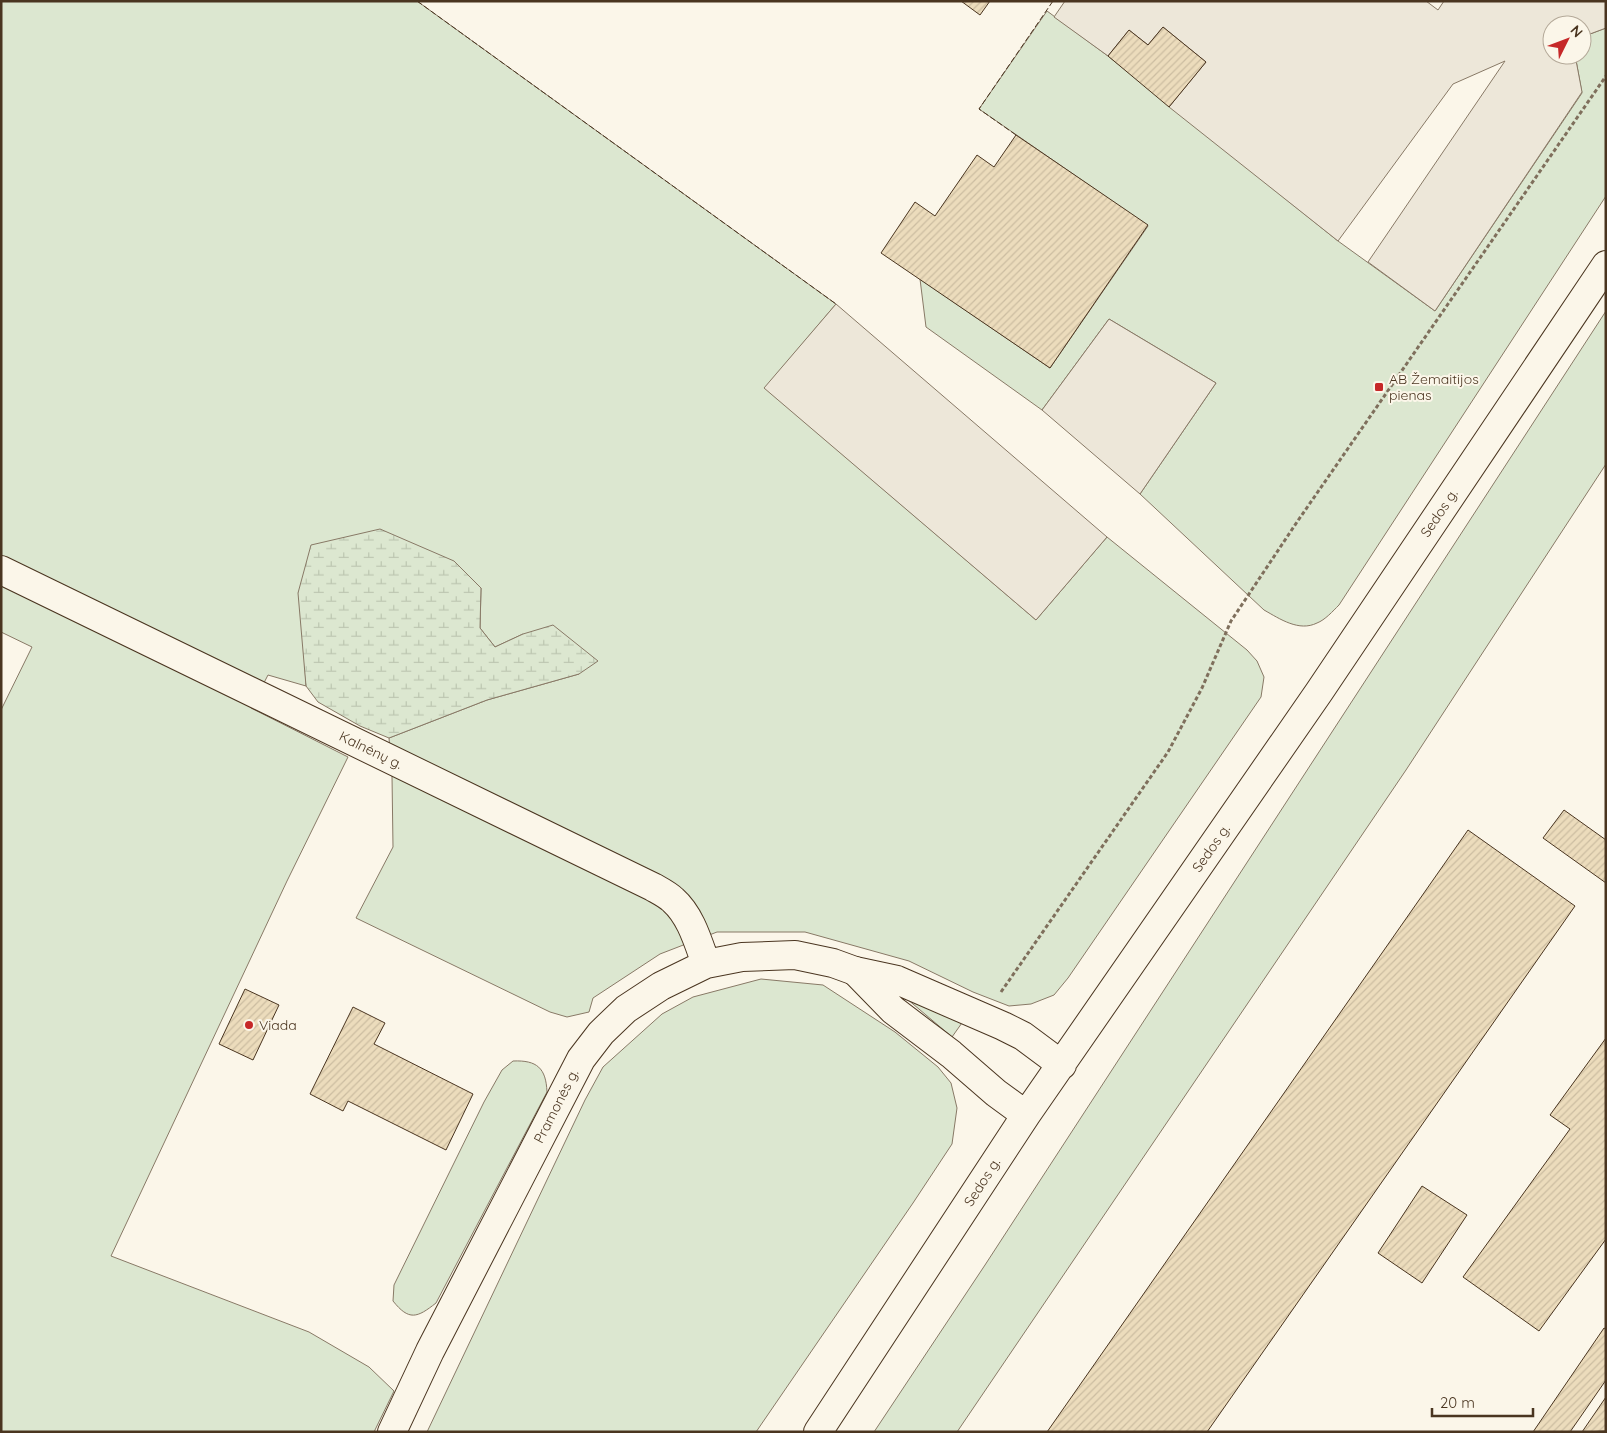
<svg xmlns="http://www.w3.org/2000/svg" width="1607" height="1433" viewBox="0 0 1607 1433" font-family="Quicksand,sans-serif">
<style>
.grass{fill:#dce7d0;stroke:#887966}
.wetland{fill:url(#wetland-marsh);stroke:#887966}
.parking{fill:#ede7d9;stroke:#887966}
.building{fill:url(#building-hatch);stroke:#4a3520}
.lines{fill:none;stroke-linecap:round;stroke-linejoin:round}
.street-casing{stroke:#4a3520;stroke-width:30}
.primary-casing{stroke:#4a3520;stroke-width:30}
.path{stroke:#7f6f5c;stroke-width:3;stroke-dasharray:4 2.5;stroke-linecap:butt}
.street{stroke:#fbf6e9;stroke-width:28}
.primary{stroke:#fbf6e9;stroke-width:28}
.fence{stroke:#4a3520;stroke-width:1;stroke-dasharray:6 2.5;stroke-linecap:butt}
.poi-dot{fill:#c62828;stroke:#fbf6e9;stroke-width:2}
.labels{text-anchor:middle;stroke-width:4;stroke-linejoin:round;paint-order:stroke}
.poi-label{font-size:14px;fill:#4a3520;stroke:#fbf6e9;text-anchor:start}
.street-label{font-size:14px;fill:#4a3520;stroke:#fbf6e9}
</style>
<defs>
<pattern id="wetland-marsh" width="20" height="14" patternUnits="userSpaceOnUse" patternTransform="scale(1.25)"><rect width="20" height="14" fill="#dce7d0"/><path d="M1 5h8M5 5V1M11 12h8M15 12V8" fill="none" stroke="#bec7b2"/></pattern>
<pattern id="building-hatch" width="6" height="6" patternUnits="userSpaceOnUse" patternTransform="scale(1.25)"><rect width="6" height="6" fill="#ecdcbc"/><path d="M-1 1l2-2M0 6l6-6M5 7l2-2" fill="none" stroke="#ccbda1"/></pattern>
</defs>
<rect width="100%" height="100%" fill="#fbf6e9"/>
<path class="grass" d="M1,1h416l419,303 -71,84 271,232 71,-83 140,113 10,11 7,16 -3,20 -193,281 -14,17 -23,9 -22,2 -36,-14 -64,-31 -104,-29h-88l-57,22 -67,44 -4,14 -22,5 -17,-5 -194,-94 37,-71 -1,-71 -3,-38 98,-38 92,-26 -56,-40 -28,13 -15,-19 1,-40 -177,61 2,37 -38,-11 -17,33 97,49 -61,124 -176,375 198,76 60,35 25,24 -20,41h-373v-722l31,-63 -31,-15z
M1047,11l61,45 230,185 97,70 147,-218 -7,-38h7v-18l24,-9v168l-267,409c-6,6 -14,15 -22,18 -18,9 -37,-4 -53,-13l-124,-116 76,-111 -107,-64 -67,91 -116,-83 -6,-48 130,89 98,-142 -169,-117z
M1606,311v153l-200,306 -449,662h-83l111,-167z
M761,979l62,6 72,47 43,35 13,16 6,25 -5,36 -39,59 -157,229h-329l158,-332 18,-33 59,-53 31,-17z
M900,993l64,27 -12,17z
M513,1061c24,-1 33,7 34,31l-111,211c-19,15 -27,18 -43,-2l1,-16 90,-183 18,-32z"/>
<path class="wetland" d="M380,529l74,32 27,27 -1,40 15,19 28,-13 30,-9 45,36 -19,13 -92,26 -98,38 -29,-12 -42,-24 -12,-16 -8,-93 13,-48z"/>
<path class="parking" d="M1065,1h361l12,9 6,-9h162v27l-24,9v-12h-30v30h23l7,37 -147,219 -67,-49 137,-201 -52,23 -115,157 -169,-134 37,-45 -43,-35 -15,18 -19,-15 -21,26 -54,-39z
M836,304l271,233 -71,83 -272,-232z
M1109,319l107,64 -76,111 -98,-84z"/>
<path class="building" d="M961,1h29l-10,14z
M1163,27l43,35 -37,45 -61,-51 21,-26 19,15z
M1016,135l132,90 -98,143 -169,-115 34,-51 20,14 42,-61 17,12z
M1564,810l42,30v43l-63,-45z
M1468,830l107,76 -368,526h-160z
M245,989l34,16 -26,55 -34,-16z
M353,1007l32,16 -11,21 99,50 -27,56 -98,-49 -5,10 -33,-17z
M1606,1038v201l-67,92 -76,-54 107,-148 -20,-14z
M1422,1186l45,29 -45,68 -44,-30z
M1604,1328l2,1v51l-36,52h-37z
M1606,1397v34l-24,1z"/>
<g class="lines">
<g class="street-casing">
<path id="street" d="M1,570l652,317c7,4 15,8 20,13 18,16 25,42 33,64
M392,1432l38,-81 151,-292 20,-26 25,-24 35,-23 45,-22 36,-7 53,-2 38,8 22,8"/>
</g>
<g class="primary-casing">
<path id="primary" d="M855,971l42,9 106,46 20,10 39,29
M855,971l38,39 58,44 45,39 30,22
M818,1432l208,-317 293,-423 287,-427"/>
</g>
<path class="path" d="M1001,992l167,-240 34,-64 29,-67 66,-99 309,-446"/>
<use href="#street" class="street"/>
<use href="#primary" class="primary"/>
<path class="fence" d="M417,1l419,303
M1016,135l-37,-26 74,-108"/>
</g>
<g class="poi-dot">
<rect x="1374" y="382" width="10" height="10" rx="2.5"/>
<circle cx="249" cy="1025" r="5"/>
</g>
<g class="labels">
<g class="poi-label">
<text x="1389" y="384">AB Žemaitijos<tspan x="1389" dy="16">pienas</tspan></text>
<text x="259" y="1030">Viada</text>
</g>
<g class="street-label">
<text transform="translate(1439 513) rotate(-56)" y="5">Sedos g.</text>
<text transform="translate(371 750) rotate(26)" y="5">Kalnėnų g.</text>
<text transform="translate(1211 848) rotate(-55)" y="5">Sedos g.</text>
<text transform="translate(556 1106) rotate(-63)" y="5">Pramonės g.</text>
<text transform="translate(982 1182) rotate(-57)" y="5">Sedos g.</text>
</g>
</g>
<rect width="1607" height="1433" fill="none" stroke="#4a3520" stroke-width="5"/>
<g transform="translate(1567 40) rotate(48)"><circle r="24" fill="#fbf6e9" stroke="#b4a999"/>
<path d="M0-4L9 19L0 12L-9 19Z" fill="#c62828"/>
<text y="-8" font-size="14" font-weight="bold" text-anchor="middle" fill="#4a3520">N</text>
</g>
<path d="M1432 1408v8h101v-8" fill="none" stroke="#4a3520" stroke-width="2.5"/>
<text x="1440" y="1408" font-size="15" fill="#4a3520" stroke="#fbf6e9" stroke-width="4" paint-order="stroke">20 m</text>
</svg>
